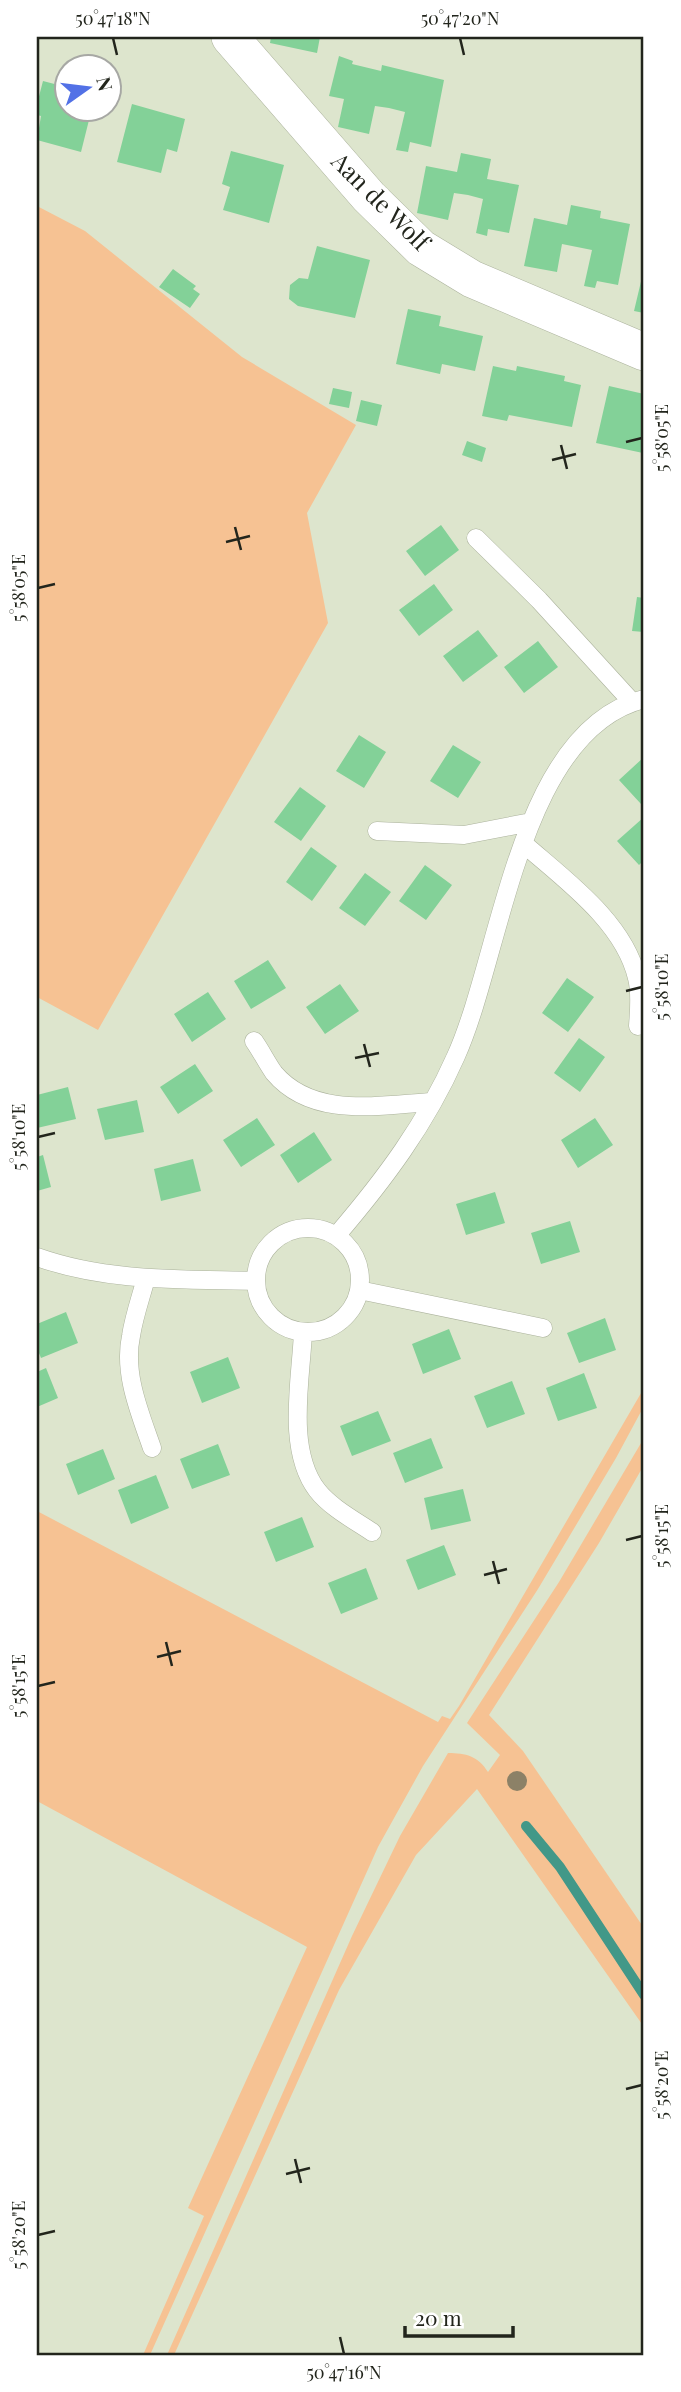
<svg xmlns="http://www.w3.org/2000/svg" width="681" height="2392" viewBox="0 0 681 2392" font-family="'Playfair Display',serif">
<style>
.green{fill:#f6c293}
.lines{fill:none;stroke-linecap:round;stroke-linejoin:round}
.stream{stroke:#429888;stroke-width:10}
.building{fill:#83d198}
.service-casing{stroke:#abb29c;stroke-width:19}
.minor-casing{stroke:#abb29c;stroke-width:38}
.service{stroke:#fff;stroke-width:18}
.minor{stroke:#fff;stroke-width:37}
.tree{fill:#8c8167}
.ticks{fill:none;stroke:#22251c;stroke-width:2.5}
.labels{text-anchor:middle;stroke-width:7;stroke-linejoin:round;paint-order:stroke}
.street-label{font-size:24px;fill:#22251c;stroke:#fff}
.neatline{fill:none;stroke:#22251c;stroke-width:2.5}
.ticks-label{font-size:18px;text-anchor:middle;fill:#22251c}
</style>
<rect width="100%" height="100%" fill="#dde5cd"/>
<path class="green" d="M37,206l48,25 157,126 114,68 -49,88 21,110 -230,407 -61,-33z
M644,1388v18l-28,52 -78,131 -115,177 -45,81 -228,508h-7l61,-139 -16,-8 119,-261 -270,-146v-290l401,211 4,-6 8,3 9,-13z
M644,1438v27l-45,78 -110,172 34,36 121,177v99l-167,-238 -61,66 -77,135 -165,365h-7l185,-419 48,-100 48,-83c18,0 30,3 40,19l12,-17 -33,-32 92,-141z"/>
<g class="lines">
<path class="stream" d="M526,1826l34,41 84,128"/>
</g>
<path class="building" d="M271,37h49l-3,16 -47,-10z
M339,56l14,5 -1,3 29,7 1,-6 62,15 -13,67 -21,-5 -2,10 -12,-2 9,-38 -16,-4 -14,-2 -6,28 -31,-7 6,-28 -15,-3z
M43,81l23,6v21h26l-11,44 -44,-12 4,-24 -4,-1v-11z
M132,104l53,15 -8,33 -10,-3 -6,24 -44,-11z
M231,151l53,14 -15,58 -46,-13 7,-23 -8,-3z
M461,153l30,6 -4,20 32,6 -10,48 -21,-4 -1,7 -11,-3 7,-34 -15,-4 -14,-2 -6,27 -31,-7 9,-47 31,6z
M571,205l30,6 -1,7 30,6 -12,61 -21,-4 -2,7 -11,-2 8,-36 -30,-6 -5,28 -33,-6 10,-48 33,7z
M317,246l53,14 -15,58 -57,-12 -9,-7 1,-14 9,-7 9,1z
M173,269l23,17 -3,3 7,5 -10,14 -31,-21z
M643,273h1v40l-10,-2z
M408,309l33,7 -2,10 44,10 -8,35 -33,-7 -2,10 -44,-10z
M493,366l23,5 1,-5 48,10 -1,5 17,4 -9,42 -63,-12 -2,6 -25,-5z
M609,386l35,8 -1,59 -47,-10z
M333,388l19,4 -3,16 -20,-4z
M361,400l21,5 -5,21 -21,-5z
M467,441l19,7 -4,14 -20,-7z
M441,525l18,25 -34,26 -19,-25z
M434,584l19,26 -34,26 -20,-26z
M637,597l7,1v34l-12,-1z
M478,630l20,26 -35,26 -20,-26z
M538,641l20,26 -34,26 -20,-26z
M359,735l27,17 -22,36 -28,-17z
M453,745l28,17 -23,36 -28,-17z
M644,757v44l-3,3 -22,-24z
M300,787l26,19 -25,35 -27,-19z
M644,817v43l-5,5 -22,-24z
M311,847l26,19 -25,35 -26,-19z
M425,865l27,20 -26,35 -27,-19z
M365,873l26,19 -26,34 -26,-18z
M268,960l18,28 -35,21 -17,-28z
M567,978l27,19 -26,35 -26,-19z
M340,984l19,27 -34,23 -19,-27z
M208,992l18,27 -34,23 -18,-28z
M579,1038l26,19 -25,35 -26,-19z
M195,1064l18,27 -35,23 -18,-27z
M68,1087l8,32 -39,9v-33z
M137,1100l7,32 -39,8 -8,-31z
M257,1118l18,27 -34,22 -18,-27z
M595,1118l18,27 -35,23 -17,-28z
M314,1132l18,28 -34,23 -18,-28z
M43,1155l8,32 -14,4v-34z
M193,1159l8,32 -40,10 -7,-32z
M495,1192l10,31 -39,12 -10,-31z
M570,1221l10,31 -39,12 -10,-31z
M66,1312l12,31 -37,15 -4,-10v-24z
M605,1318l11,32 -37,13 -12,-30z
M449,1329l12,30 -38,15 -11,-30z
M228,1357l12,31 -38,15 -12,-31z
M46,1368l12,30 -21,9v-35z
M584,1373l13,35 -39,13 -12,-33z
M512,1381l13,33 -38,14 -13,-32z
M378,1411l13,30 -39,15 -12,-30z
M431,1438l12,30 -38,15 -12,-30z
M218,1444l12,31 -38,14 -12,-30z
M103,1449l12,30 -37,16 -12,-31z
M156,1475l13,33 -38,16 -13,-34z
M463,1489l8,32 -40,9 -7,-32z
M302,1517l12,30 -38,15 -12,-30z
M444,1545l12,30 -38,15 -12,-30z
M366,1568l12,31 -37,15 -13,-31z"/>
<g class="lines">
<g class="service-casing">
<path id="service" d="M476,538l63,62 93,102
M377,831l87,4 67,-13
M524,844c41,36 100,78 113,134 4,15 2,32 1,48
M254,1041c7,10 13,22 20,32 39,46 105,32 158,29
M256 1280a52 52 0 1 1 104 0a52 52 0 1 1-104 0Z
M336,1236c48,-56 90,-112 120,-180 46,-102 63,-326 188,-357
M37,1257c70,25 145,22 219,24
M146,1278c-5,19 -12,38 -15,58 -8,38 9,77 21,112
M359,1290l184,38
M303,1332c-2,48 -17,117 14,158 13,17 37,30 55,42"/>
</g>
<g class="minor-casing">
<path id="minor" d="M230,37l139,160 52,51 51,31 172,73"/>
</g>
<use href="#service" class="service"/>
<use href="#minor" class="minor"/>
</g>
<circle class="tree" cx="517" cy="1781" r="10"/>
<path class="ticks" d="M113,38l4,17M460,38l4,17M626,442l16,-4M561,445l6,24M552,460l24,-6M235,527l6,23M226,542l24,-6M38,588l17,-4M626,991l16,-4M364,1044l6,23M355,1058l24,-5M38,1137l17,-4M626,1540l16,-4M493,1561l6,23M484,1575l23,-6M166,1642l6,24M157,1657l24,-6M38,1686l17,-4M626,2089l16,-4M295,2159l6,24M286,2174l24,-6M38,2235l17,-4M340,2337l4,17"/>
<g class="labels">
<g class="street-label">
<text transform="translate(380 202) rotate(45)" y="8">Aan de Wolf</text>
</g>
</g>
<rect width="681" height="2392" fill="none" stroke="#ffffff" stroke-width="77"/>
<g transform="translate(88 88) rotate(76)"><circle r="33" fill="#ffffff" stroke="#a7a8a4" stroke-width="2"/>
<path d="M0-5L12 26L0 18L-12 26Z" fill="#5271e6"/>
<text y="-10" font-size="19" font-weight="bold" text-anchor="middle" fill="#22251c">N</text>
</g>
<path d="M405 2326v10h108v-10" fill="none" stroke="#22251c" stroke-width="3.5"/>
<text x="415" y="2326" font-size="21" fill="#22251c" stroke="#ffffff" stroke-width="5" paint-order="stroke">20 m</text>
<rect x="38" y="38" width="604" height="2316" class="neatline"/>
<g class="ticks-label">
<text x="113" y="25">50°47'18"N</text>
<text x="460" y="25">50°47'20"N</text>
<text transform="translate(662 438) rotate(-90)" y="6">5°58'05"E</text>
<text transform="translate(19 588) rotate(-90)" y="6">5°58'05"E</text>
<text transform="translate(662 987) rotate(-90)" y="6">5°58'10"E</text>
<text transform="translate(19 1137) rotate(-90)" y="6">5°58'10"E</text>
<text transform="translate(662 1536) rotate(-90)" y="6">5°58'15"E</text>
<text transform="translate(19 1686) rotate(-90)" y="6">5°58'15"E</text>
<text transform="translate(662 2085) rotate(-90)" y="6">5°58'20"E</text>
<text transform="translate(19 2235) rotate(-90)" y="6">5°58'20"E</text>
<text x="344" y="2379">50°47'16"N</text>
</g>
</svg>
